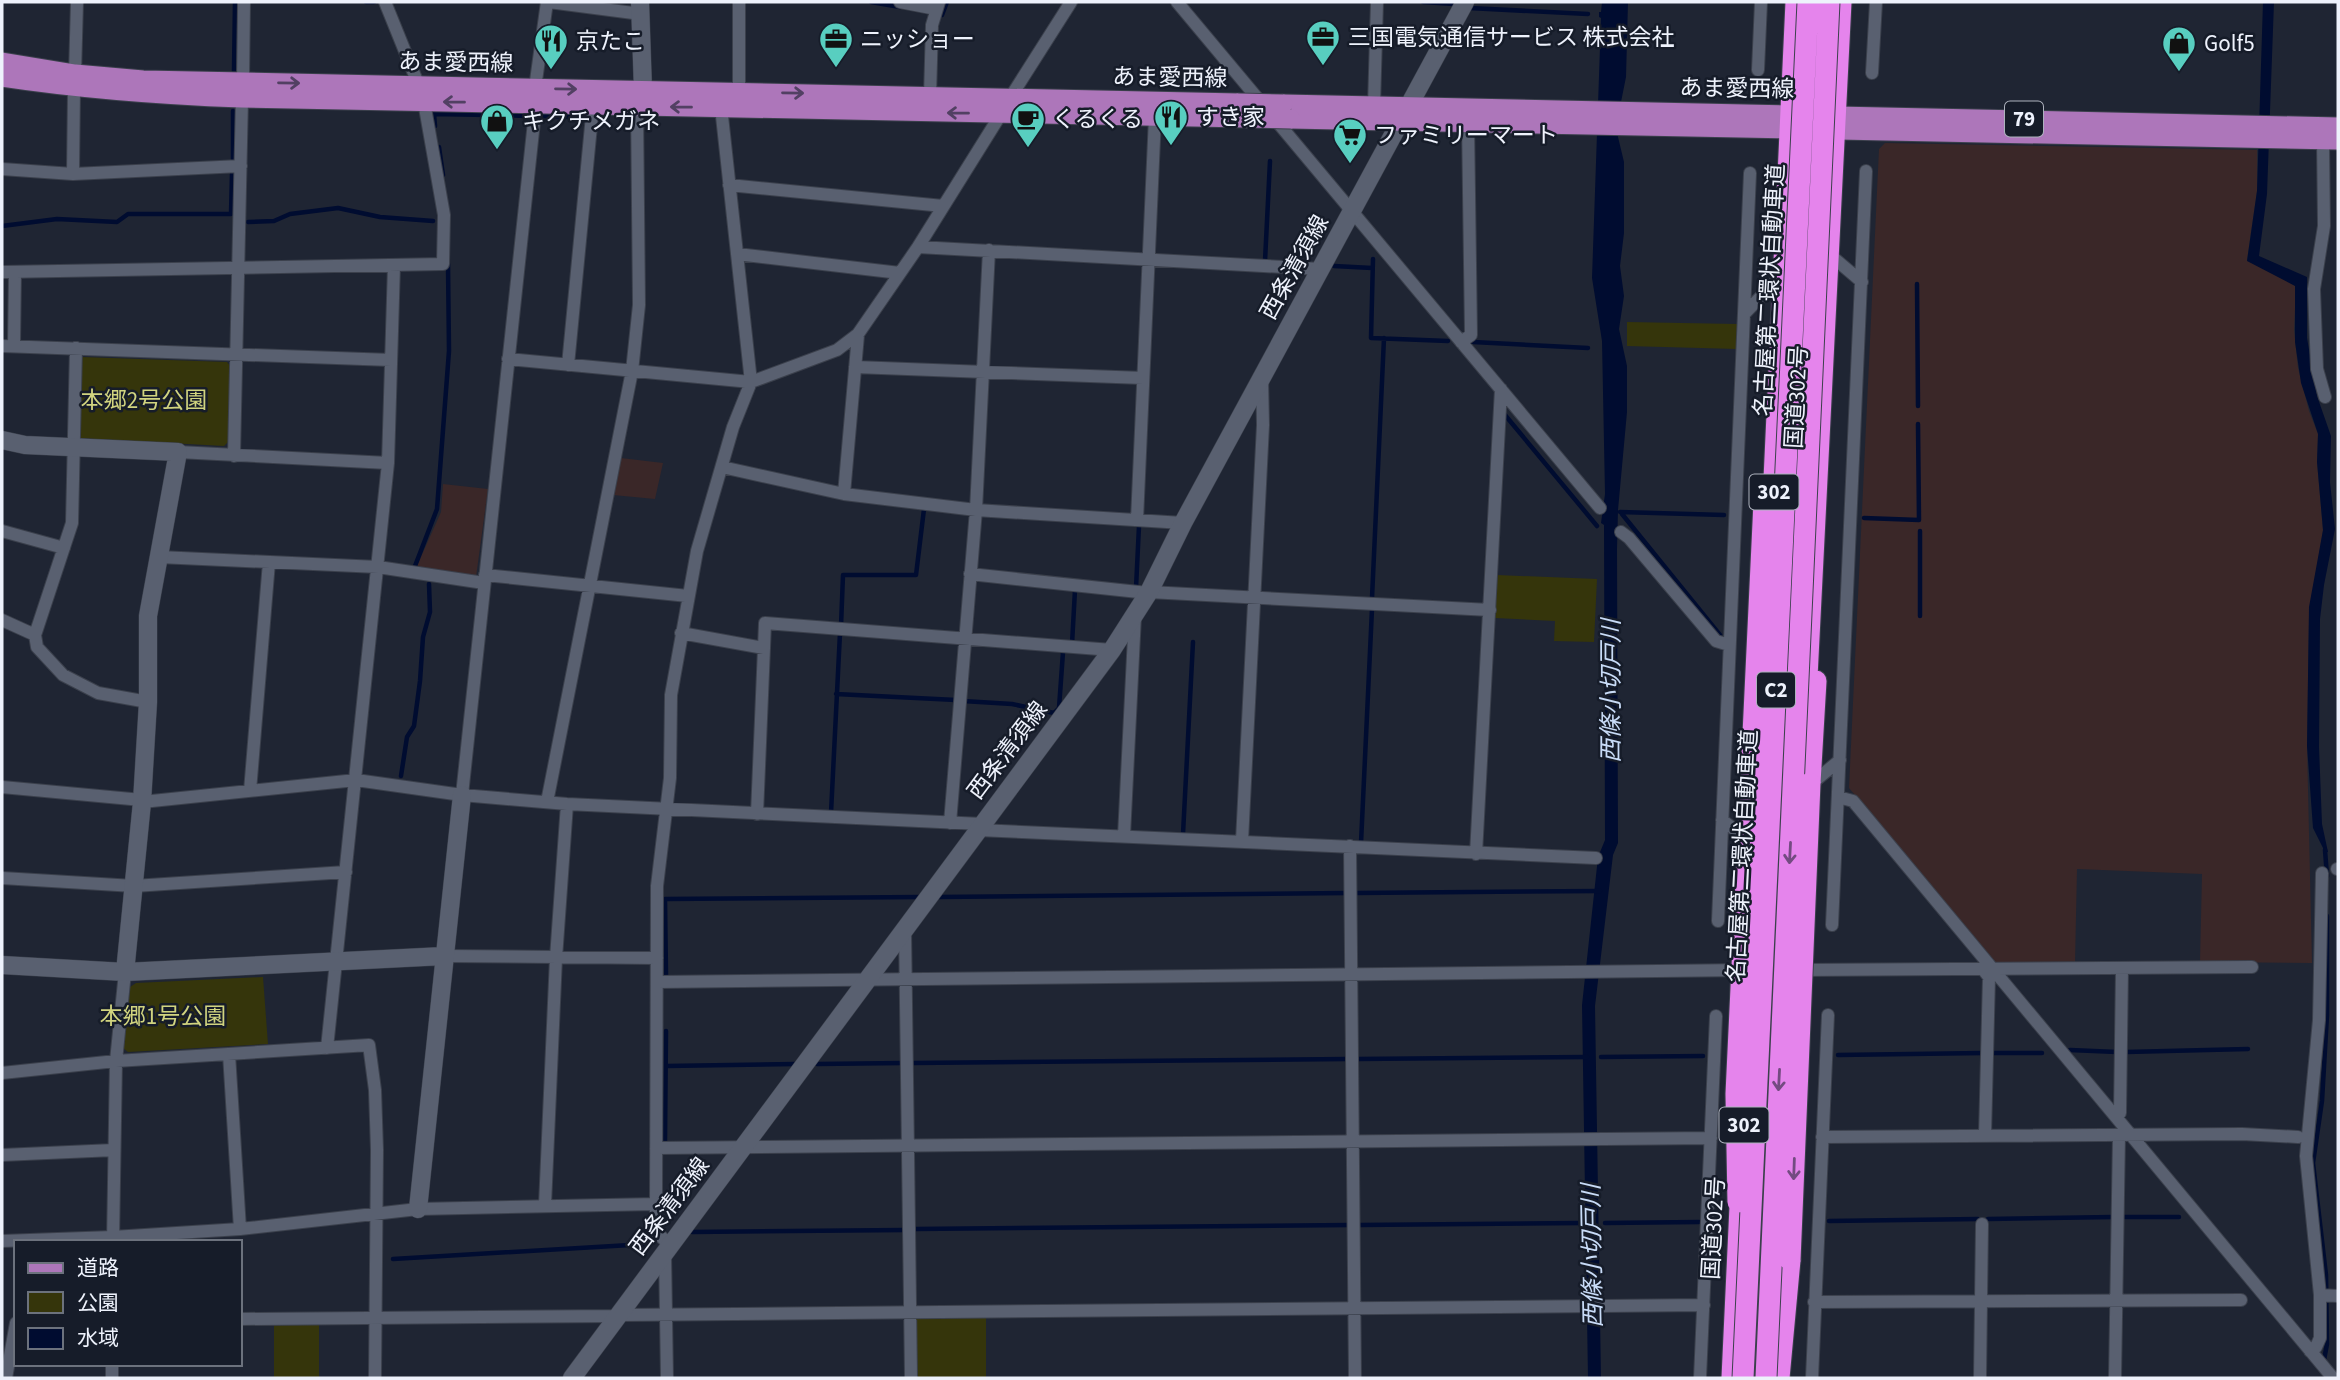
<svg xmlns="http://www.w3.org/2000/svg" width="2340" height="1380" viewBox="0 0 2340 1380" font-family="'Source Sans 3','Noto Sans JP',sans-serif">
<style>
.industrial{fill:#3a2728}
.green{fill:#35350b}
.water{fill:#000c30}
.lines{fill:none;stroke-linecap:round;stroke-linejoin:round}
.stream{stroke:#000c30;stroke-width:4.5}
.street-casing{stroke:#3b404c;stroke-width:14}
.secondary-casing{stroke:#3b404c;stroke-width:19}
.primary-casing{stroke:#3b404c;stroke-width:21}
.highway-casing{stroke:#3b404c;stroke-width:23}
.street{stroke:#596070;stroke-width:12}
.secondary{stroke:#596070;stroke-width:18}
.primary{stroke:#ad76ba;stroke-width:19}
.highway{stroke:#e584ec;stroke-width:21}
.primary-bridge-casing{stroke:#3b404c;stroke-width:21;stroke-linecap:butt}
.highway-bridge-casing{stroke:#3b404c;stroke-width:23;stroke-linecap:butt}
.primary-bridge{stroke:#ad76ba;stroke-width:19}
.highway-bridge{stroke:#e584ec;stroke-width:21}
.oneway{stroke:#524063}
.oneway2{stroke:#734b81}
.labels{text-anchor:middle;stroke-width:5;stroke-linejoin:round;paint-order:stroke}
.shield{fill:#161c29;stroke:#adb2bd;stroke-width:2}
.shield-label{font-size:21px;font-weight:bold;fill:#eef2fc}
.poi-label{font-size:23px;fill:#eef2fc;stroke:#161c29;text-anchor:start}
.street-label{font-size:23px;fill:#eef2fc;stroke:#161c29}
.park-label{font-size:23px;fill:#d1d47f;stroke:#161c29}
.water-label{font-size:24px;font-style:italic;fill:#c8dbf7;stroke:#161c29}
</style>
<rect width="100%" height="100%" fill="#1f2533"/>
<path class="industrial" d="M1885,143l372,7v41l-10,69 49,26 -2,44 4,38 11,43 9,23 -1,28 6,68 -14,88 -2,128 5,217 -112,-1 2,-88 -125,-5 -2,95h-78l-148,-176 30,-639z
M621,458l42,5 -8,36 -42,-4z
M443,484l45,5 -12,88 -60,-9 25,-56z"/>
<path class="green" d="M1627,322l110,2v25l-110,-3z
M81,357l146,5 4,5 -2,74 -5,5 -146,-8z
M1497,575l100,4 -3,63 -40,-1 1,-20 -60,-3z
M263,977l5,67 -140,8 -5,-4 7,-61 6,-4z
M918,1315h68v63h-71l-1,-60z
M274,1321l45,1v56h-45z"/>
<path class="water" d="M1602,2h26l-2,75 -6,30 -2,30 6,25v71l-4,33 4,30 -5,33 8,37v46l-9,98 -1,39 1,294 -5,12 -18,151 6,372h-13l-6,-373 16,-148 7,-17 -1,-315 -3,-2 4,-29 -3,-153 -10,-63 9,-260 -2,-1v-5h2z
M2263,2h11l-7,192 -8,62 48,21v61l10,58 14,40 -1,46 5,47 -11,56 -4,34 -1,128 3,77 6,28h-3l-12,-24 -6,-82 2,-139 14,-77 -6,-68 1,-28 -17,-51 -6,-41v-56l-48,-25 10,-70z"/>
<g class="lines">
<path class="stream" d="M366,2h8
M871,2l29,5
M1423,2l31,2
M1469,8l119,6
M942,15l5,-13
M234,71l1,-69
M501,115l25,1
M539,116l49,1
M435,126l-1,-12 54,1
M439,147l4,28
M233,160v-49
M248,222l26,-1 16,-7 48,-6 42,9 53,4
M2,226l55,-7 60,3 11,-8h103l1,-40
M1373,259l-2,79 77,3
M1265,261l5,-100
M1334,266l38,2
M1917,284l1,122
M1473,342l115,6
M1505,415l92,111
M1620,512l104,3
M1622,514l98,121
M1864,518l55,2 -1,-96
M415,566l22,-57 12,-158 -1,-87
M1136,588l3,-62
M1372,598l12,-260
M1920,616v-85
M841,626l2,-51h73l8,-66
M1072,644l3,-54
M836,694l120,6
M963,701l49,3 42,9 5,-5 4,-56
M401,776l6,-39 7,-11 6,-45 3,-44 7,-25 -1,-28
M831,813l9,-180
M1183,834l10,-192
M1361,843l11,-234
M2325,850l2,26
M1356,893l244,-2
M939,897l408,-4
M666,975l-1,-76 255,-2
M2070,1050l47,2
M2126,1052l122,-3
M1990,1053h52
M1838,1055l145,-2
M1601,1057l102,-1
M1357,1059l230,-2
M913,1063l434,-4
M817,1064l86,-1
M666,1066l129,-2
M665,1141l1,-110
M2123,1217h56
M1988,1219l125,-2
M1829,1221l149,-2
M1605,1223l94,-1
M1360,1225l222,-2
M915,1229l435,-4
M692,1232l213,-2
M393,1259l254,-15
M2324,1360l3,-16 -1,-69 -13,-112 9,-62 5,-86v-99"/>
<g class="street-casing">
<path id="street" d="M385,2l34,84
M549,2l92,12
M739,2v90
M900,2l36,7
M1177,2l423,506
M1758,70l3,-68
M1872,73l4,-71
M75,74l2,-72
M243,82l1,-80
M535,88l12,-86
M930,96l2,-71 7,-23
M1010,98l61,-96
M1374,106l3,-104
M2323,140l1,86 -10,63 3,80 8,28
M2,169l71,5 168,-8
M73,174l1,-86
M729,185l214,21
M918,247l402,22
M737,254l163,19
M1829,254l33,28
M2,272l441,-8 1,-49 -20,-113
M1744,314l39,-40
M1461,342l10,-7 -3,-213
M2,346l389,14
M14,346l1,-74
M76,348l-4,175 -37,112 2,12 26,28 35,18 50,9
M508,359l243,23 86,-32 21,-16 60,-87 83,-133
M568,365l25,-260
M855,367l288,11
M178,452l210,11
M234,456l8,-358
M722,467l122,27 132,16 207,13
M844,494l14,-159
M1137,520l18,-403
M2,531l62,17
M1621,532l8,6 87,103 13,4
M159,557l219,10 106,16
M970,574l178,19
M485,575l203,21
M1149,592l341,18
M2,620l33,15
M681,633l83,15 1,-25 347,27
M1810,785l30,-25
M2,787l140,13
M250,791l19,-229
M462,795l74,-692
M1838,797l15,4 480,577
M142,802l214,-22 106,15 105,9 415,20
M547,802l85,-431 7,-66 -2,-199
M757,814l7,-166
M1722,820l28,21
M950,823l26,-313 13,-260
M978,830l618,28
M1124,836l11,-220
M1242,841l21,-416 -1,-48
M1350,846l5,532
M1476,854l25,-465
M2337,869h1
M2,878l132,8 212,-14
M1718,921l32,-748
M1832,925l34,-754
M905,928l6,450
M444,956l213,2
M1982,968l7,9 -4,159
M1797,970l455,-3
M657,982l1090,-12
M327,1048l61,-585 6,-198
M229,1054l11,175
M2,1073l114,-12 253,-16 6,45 2,60 -2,228
M2116,1116l4,-3 2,-145
M1822,1137l420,-3 56,3
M656,1148l1055,-10
M2,1155l112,-5
M545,1205l11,-247 11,-154
M2,1241l111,-4 127,-8 178,-20 238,-5
M113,1242l3,-181 9,-89
M670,1245l-14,-13v-28l1,-318 13,-108 1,-83 26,-144 36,-124 18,-45 -30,-275
M665,1252l2,126
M2320,1295l18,1
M1814,1302l427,-2
M619,1315l1085,-10
M240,1319l378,-3
M2310,1351l6,-4 4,-9v-43l-14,-139 13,-136 3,-147
M112,1364v14
M6,1378l10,-55
M1700,1378l16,-362
M1812,1378l16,-363
M1980,1378l2,-154
M2115,1378l4,-243"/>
</g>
<g class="secondary-casing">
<path id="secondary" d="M639,102l4,-12 -3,-88
M2,440l23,5 153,7 -30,164v86l-6,100 -17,170
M2,965l123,7 319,-16
M418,1209l44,-414
M572,1378l540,-728 37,-58 34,-69 282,-521"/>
</g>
<g class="primary-casing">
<path id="primary" d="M2,62l73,12 68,6 1095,23
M2,77c80,12 159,18 240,21l1004,20
M1283,104l1055,23
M1291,119l1047,21"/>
</g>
<g class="highway-casing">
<path id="highway" d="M1772,523l24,-521
M1806,697l35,-695
M1810,783l6,-102
M1732,1378l9,-193
M1779,1378l11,-118"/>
</g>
<use href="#street" class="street"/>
<use href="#secondary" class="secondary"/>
<use href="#primary" class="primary"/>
<use href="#highway" class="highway"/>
<g class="primary-bridge-casing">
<path id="primary-bridge" d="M1238,103l45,1
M1246,118l45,1"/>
</g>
<g class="highway-bridge-casing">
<path id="highway-bridge" d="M1738,1202l-2,-108 28,-592
M1790,1260l20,-477
M1743,1378l65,-1376
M1766,1378l63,-1376"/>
</g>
<use href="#primary-bridge" class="primary-bridge"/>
<use href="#highway-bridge" class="highway-bridge"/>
</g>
<defs><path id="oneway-shaft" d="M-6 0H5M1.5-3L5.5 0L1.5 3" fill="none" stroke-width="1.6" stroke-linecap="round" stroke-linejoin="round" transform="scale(1.75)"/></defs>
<g class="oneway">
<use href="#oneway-shaft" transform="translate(289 83) rotate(1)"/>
<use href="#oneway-shaft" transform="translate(566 89) rotate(1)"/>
<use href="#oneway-shaft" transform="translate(793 93) rotate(1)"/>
<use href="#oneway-shaft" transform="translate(454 102) rotate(-179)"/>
<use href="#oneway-shaft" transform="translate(681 107) rotate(-179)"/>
<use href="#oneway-shaft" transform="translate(958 113) rotate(-179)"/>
</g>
<g class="oneway2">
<use href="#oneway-shaft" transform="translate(1790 853) rotate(93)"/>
<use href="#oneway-shaft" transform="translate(1779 1080) rotate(93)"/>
<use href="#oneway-shaft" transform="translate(1794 1169) rotate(92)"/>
</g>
<defs>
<g id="office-pin" transform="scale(1.75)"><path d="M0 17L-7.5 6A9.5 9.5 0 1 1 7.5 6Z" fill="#58cec0" stroke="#161c29"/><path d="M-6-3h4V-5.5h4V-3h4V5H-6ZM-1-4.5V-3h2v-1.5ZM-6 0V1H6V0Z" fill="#111"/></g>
<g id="restaurant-pin" transform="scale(1.75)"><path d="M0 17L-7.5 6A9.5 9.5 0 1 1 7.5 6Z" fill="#58cec0" stroke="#161c29"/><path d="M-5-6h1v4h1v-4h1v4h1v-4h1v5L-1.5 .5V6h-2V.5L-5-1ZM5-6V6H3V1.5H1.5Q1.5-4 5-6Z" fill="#111"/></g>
<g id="shop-pin" transform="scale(1.75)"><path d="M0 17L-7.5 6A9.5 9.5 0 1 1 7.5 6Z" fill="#58cec0" stroke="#161c29"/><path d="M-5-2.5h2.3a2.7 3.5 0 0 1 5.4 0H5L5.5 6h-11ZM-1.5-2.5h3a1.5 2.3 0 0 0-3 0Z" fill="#111"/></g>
<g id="cafe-pin" transform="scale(1.75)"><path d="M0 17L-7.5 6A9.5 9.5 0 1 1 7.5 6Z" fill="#58cec0" stroke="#161c29"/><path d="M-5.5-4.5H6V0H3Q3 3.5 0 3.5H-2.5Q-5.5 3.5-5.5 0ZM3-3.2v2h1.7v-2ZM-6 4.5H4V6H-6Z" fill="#111"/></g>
<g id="supermarket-pin" transform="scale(1.75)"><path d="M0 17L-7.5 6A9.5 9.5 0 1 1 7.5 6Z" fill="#58cec0" stroke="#161c29"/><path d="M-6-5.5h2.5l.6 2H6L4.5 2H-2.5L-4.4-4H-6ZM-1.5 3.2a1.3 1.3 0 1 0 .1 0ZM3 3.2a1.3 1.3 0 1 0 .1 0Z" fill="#111"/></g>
</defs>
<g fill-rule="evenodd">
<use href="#office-pin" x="1323" y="37"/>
<use href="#office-pin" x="836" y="39"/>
<use href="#restaurant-pin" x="551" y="41"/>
<use href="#shop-pin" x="2179" y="43"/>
<use href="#restaurant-pin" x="1171" y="117"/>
<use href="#cafe-pin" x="1028" y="119"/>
<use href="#shop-pin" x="497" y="121"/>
<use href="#supermarket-pin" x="1350" y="135"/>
</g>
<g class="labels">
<g class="shield">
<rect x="2005" y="101.5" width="38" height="35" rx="5"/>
<rect x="1749.5" y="474.5" width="49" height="35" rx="5"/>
<rect x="1757" y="672.5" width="38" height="35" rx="5"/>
<rect x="1719.5" y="1107.5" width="49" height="35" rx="5"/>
</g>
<g class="shield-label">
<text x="2024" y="126">79</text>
<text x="1774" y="499">302</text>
<text x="1776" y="697">C2</text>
<text x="1744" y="1132">302</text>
</g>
<g class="poi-label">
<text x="1348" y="45">三国電気通信サービス 株式会社</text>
<text x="860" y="47">ニッショー</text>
<text x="576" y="49">京たこ</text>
<text x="2204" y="51">Golf5</text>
<text x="1196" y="125">すき家</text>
<text x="1052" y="127">くるくる</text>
<text x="522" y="129">キクチメガネ</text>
<text x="1374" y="143">ファミリーマート</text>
</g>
<g class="street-label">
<text transform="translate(456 62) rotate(1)" y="8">あま愛西線</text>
<text transform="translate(1170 77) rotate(1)" y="8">あま愛西線</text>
<text transform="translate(1737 88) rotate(1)" y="8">あま愛西線</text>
<text transform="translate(1294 267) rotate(-61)" y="8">西条清須線</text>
<text transform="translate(1769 290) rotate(-87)" y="8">名古屋第二環状自動車道</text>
<text transform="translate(1796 397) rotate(-87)" y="8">国道302号</text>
<text transform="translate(1007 750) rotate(-53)" y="8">西条清須線</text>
<text transform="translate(1742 856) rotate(-87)" y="8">名古屋第二環状自動車道</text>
<text transform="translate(669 1206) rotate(-53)" y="8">西条清須線</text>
<text transform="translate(1713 1228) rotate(-87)" y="8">国道302号</text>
</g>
<g class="park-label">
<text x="144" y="408">本郷2号公園</text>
<text x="163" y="1024">本郷1号公園</text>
</g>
<g class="water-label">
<text transform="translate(1611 691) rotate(-90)" y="8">西條小切戸川</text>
<text transform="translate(1592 1256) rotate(-91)" y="8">西條小切戸川</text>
</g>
</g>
<rect width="2340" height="1380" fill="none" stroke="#eef2fc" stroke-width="7"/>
<rect x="14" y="1240" width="228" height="126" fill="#161c29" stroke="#6c727d" stroke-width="2"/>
<rect x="28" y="1263" width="35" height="10" fill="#ad76ba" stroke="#6c727d" stroke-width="2"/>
<text x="77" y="1275" font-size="21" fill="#eef2fc">道路</text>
<rect x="28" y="1292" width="35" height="21" fill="#35350b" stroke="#6c727d" stroke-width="2"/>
<text x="77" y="1310" font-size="21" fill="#eef2fc">公園</text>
<rect x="28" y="1328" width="35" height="21" fill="#000c30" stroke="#6c727d" stroke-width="2"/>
<text x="77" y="1345" font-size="21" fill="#eef2fc">水域</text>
</svg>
